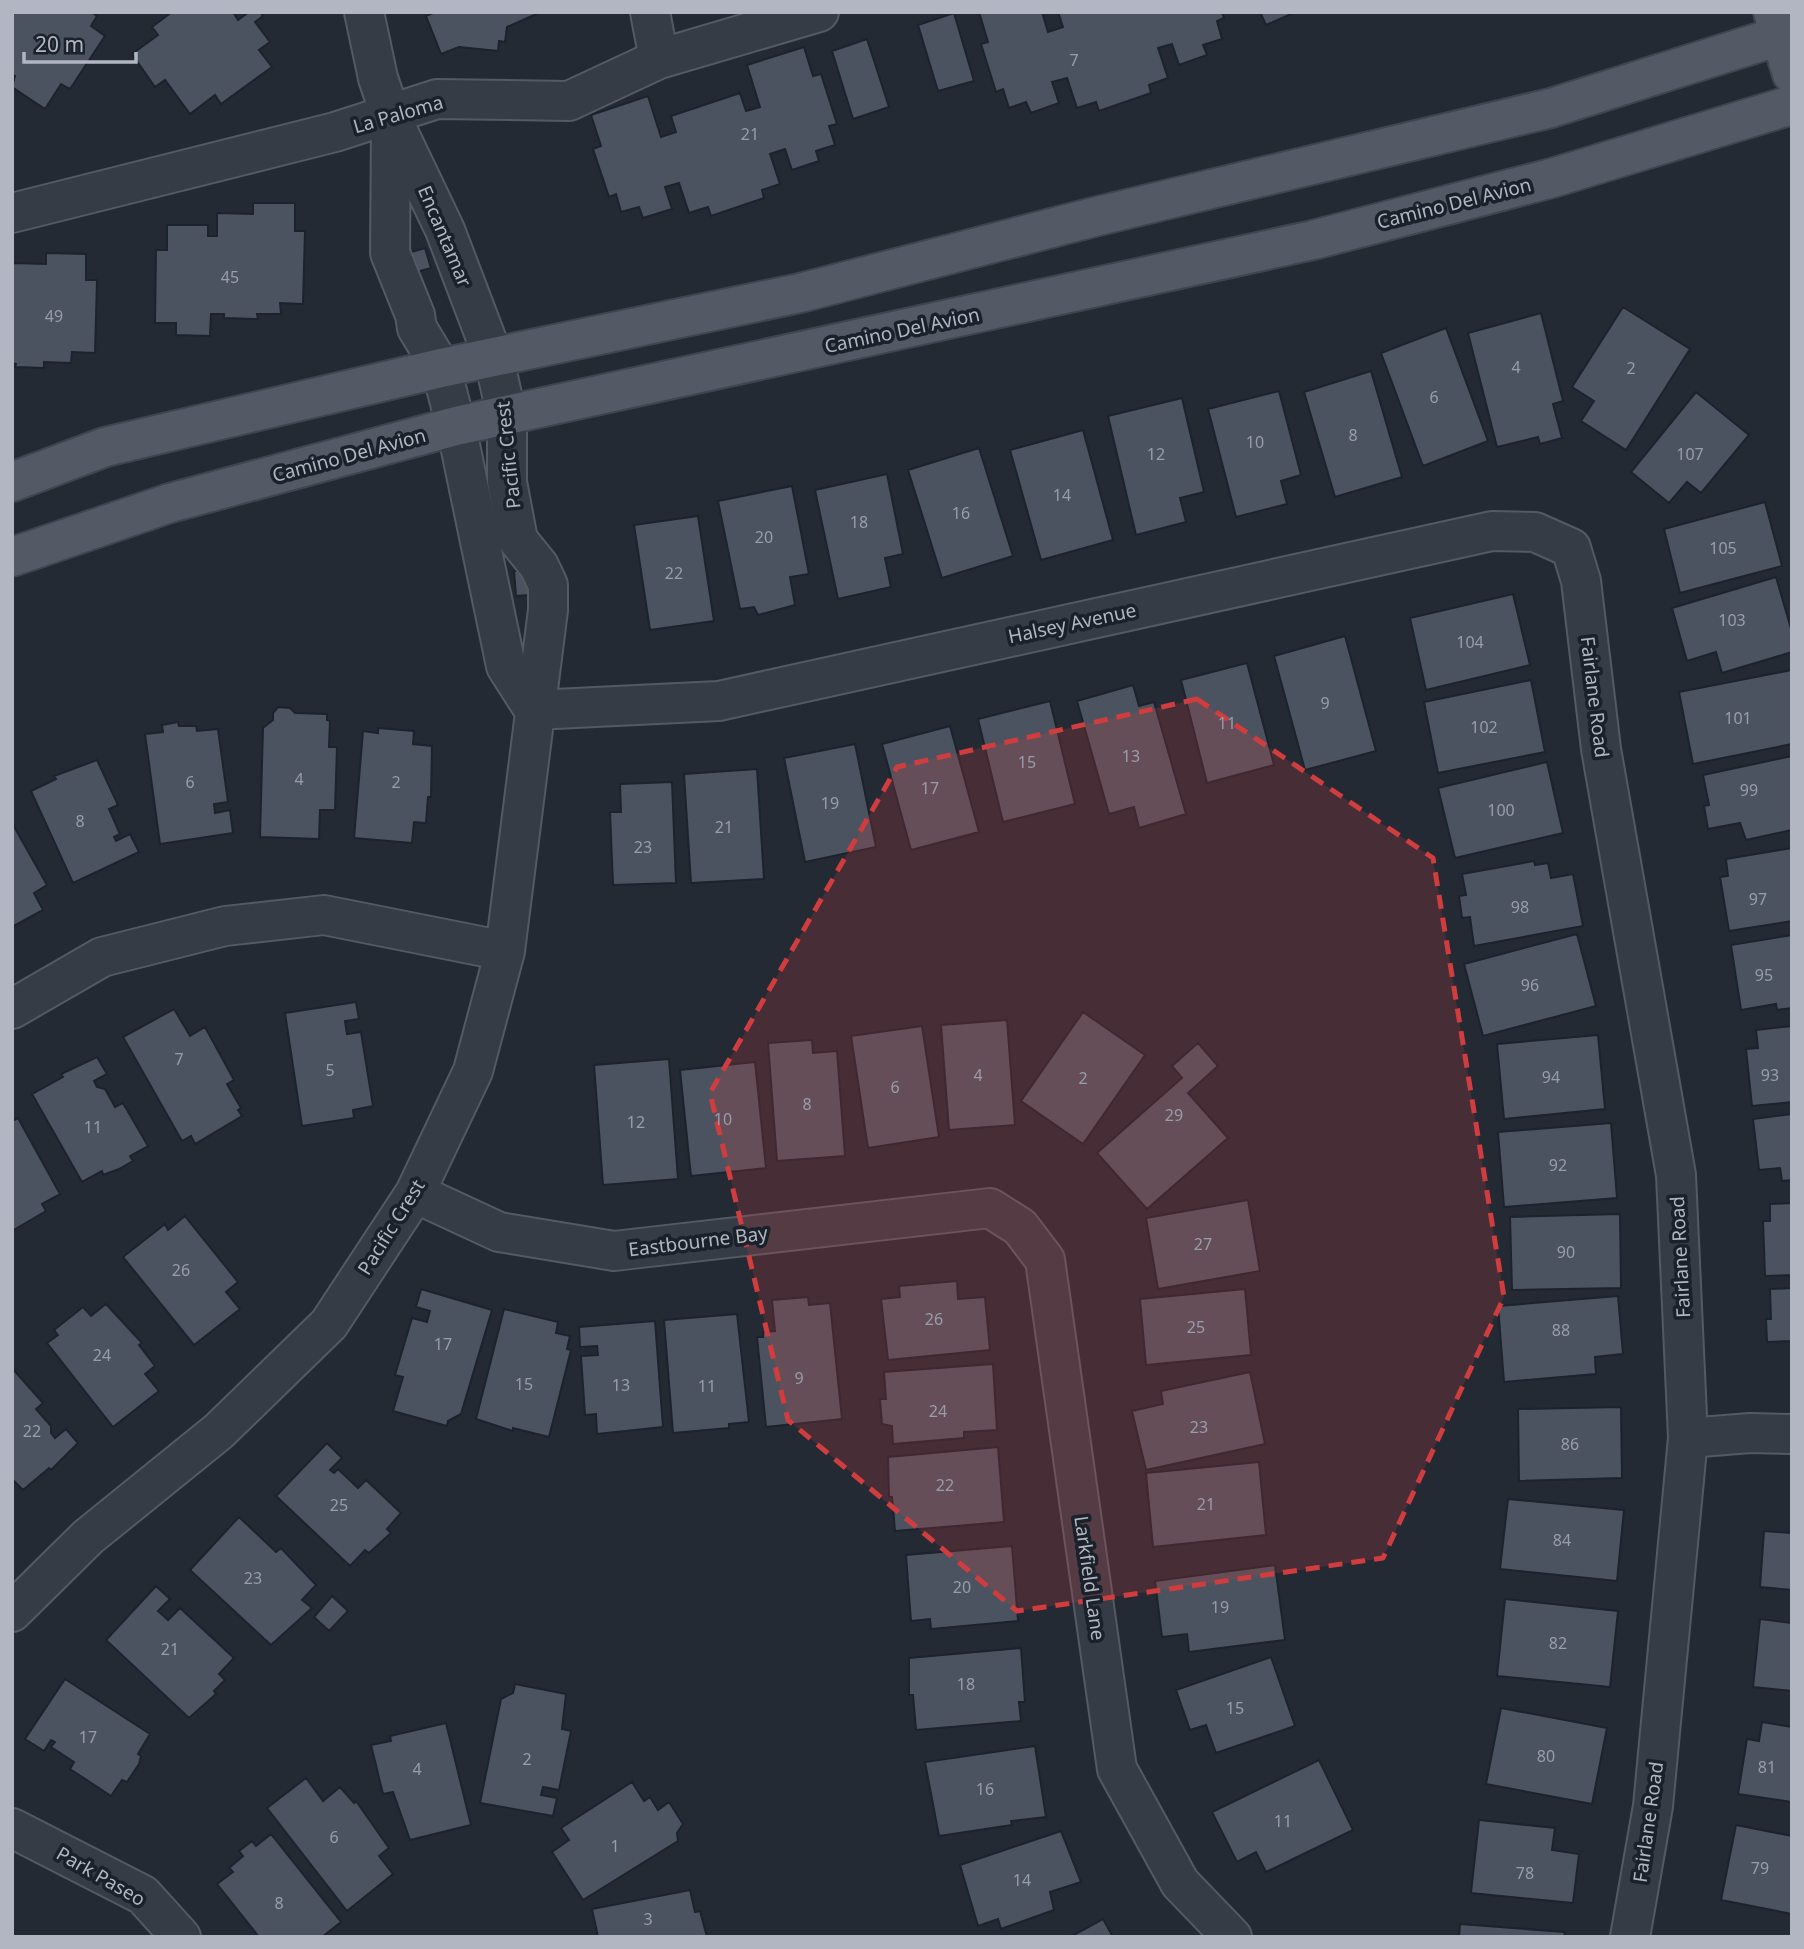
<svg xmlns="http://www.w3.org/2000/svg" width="1804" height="1949" viewBox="0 0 1804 1949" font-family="'Noto Sans',sans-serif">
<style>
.building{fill:#4b5360;stroke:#1d232c;stroke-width:2}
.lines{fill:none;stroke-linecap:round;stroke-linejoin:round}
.minor-casing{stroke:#545963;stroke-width:42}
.major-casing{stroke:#3f454f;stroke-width:42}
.minor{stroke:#363c45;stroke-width:38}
.major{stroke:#545a65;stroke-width:38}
.marked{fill:#d03d3f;fill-opacity:0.2;stroke:#d03d3f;stroke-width:5;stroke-dasharray:14 9;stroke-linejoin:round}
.labels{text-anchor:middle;stroke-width:7;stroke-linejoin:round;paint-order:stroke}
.number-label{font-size:16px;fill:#989daa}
.street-label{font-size:19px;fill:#b1b6c2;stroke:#1b212a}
</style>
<rect width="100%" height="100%" fill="#232a34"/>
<path class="building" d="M12,12h79l6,4 -6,10 14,10 -35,53 -9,-5 -16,25 -33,-22 3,-11 -3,-2z
M172,12h61l5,8 11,-8h11l3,4 -8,6 15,20 -11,8 13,17 -51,37 -6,-9 -25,19 -25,-34 -10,7 -23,-33 26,-19 -6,-8z
M435,12h106l-34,15 -2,15 -6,-1 -1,10 -39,-4 -18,7 -15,-38z
M979,12h63l6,20 15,-5 -5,-15h164l2,6 -7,3 5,18 -19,6 4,10 -28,10 -7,-21 -14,4 10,30 -19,7 2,8 -52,18 -3,-9 -19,6 -10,-30 -15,4 7,21 -28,10 -5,-11 -17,6 -6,-19 -7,3 -15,-48 7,-2z
M1260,12h36l-30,13z
M954,13l20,68 -36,10 -20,-66z
M867,39l22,68 -36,12 -21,-68z
M804,47l9,29 8,-2 16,50 -8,2 6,19 -19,6 3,10 -27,9 -7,-21 -15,5 10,30 -18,6 2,8 -53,18 -3,-9 -19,6 -10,-30 -14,4 7,22 -29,9 -4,-11 -18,5 -5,-18 -7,3 -16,-48 8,-3 -10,-31 57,-19 13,41 15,-5 -5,-16 69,-23 6,18 14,-4 -13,-42z
M253,203h42v28h10l-2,73 -23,-1 1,11h-24l1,5 -34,-1v-4h-13l-1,22 -34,-1v-12h-21l1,-73h11v-25h41v11h9v-23l36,1z
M425,248l6,20 -18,5 -5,-20z
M46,253l40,1v26h11l-2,73 -23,-1 -1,11 -27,-1v6l-29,-1 1,-3 -4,-1v-100l34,1z
M1623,307l67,42 -64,101 -45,-29 13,-20 -22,-14z
M1541,313l22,88 -10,3 9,34 -22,6 -2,-7 -41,10 -29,-114z
M1446,328l42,113 -65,25 -42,-113z
M1371,371l31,106 -67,20 -31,-105z
M1279,391l22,84 -20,6 6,23 -51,13 -28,-108z
M1696,392l53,43 -48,58 -14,-11 -18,21 -38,-31z
M1182,398l22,94 -24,6 6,24 -50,13 -28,-119z
M1083,430l30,110 -72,20 -31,-110z
M979,448l34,108 -71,22 -34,-108z
M887,474l16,80 -18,4 6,29 -53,12 -23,-109z
M792,486l17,88 -19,3 5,28 -37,10 -4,-8 -14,2 -22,-108z
M1765,502l17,64 -102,27 -16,-64z
M698,516l16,105 -64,9 -16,-105z
M528,570l2,25 -14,1 -2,-25z
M1776,577l16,55v20l-70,21 -6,-21 -29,9 -15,-53z
M1513,594l17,71 -104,25 -16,-72z
M1345,636l31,115 -71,19 -31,-114z
M1247,663l27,102 -67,18 -26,-103z
M1792,670v74l-99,20 -14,-72z
M1531,680l14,72 -107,21 -14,-71z
M1133,685l6,21 15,-4 32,112 -47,14 -5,-21 -25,7 -32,-113z
M1050,701l25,103 -72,18 -25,-103z
M278,707l12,1 5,5 32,1v6l3,1 -1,26h8l-2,63h-15l-1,29 -59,-2 3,-109 10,-8v-7z
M178,722l1,4h17l1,5 21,-2 10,73 -14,2 1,9 15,-3 3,23 -73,11 -15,-110 18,-2 -1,-7z
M950,726l29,106 -68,18 -29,-106z
M378,728l36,3 -1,13 19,2 -1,51h-3l-2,26 -12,-1 -2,21 -58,-5 9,-107 15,2z
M855,744l21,103 -71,15 -21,-104z
M1792,756v74l-46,10 -6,-17 -32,6 -4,-23 5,-1 -6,-30z
M97,760l21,45 -9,4 11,25 -6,3 2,4 14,-7 9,18 -66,31 -42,-92 25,-12 -2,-3z
M1547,762l16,71 -108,25 -17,-70z
M757,769l7,110 -73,4 -7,-109z
M672,782l4,101 -63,2 -3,-73h11l-1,-28z
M12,823l35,62 -13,8 9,17 -31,17z
M1792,848v73l-63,10 -9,-54 8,-1 -2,-17z
M1534,861l1,4 13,-2 3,15 22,-4 10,52 -109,20 -4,-29 -8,1 -3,-22 7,-1 -4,-21z
M1577,934l19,72 -113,30 -19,-72z
M1792,935v73l-15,2 -1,-6 -35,6 -10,-65z
M356,1002l3,17 -14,2 2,13 14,-2 12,74 -20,4 1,8 -52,8 -17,-113z
M174,1009l16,27 15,-9 29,53 -7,4 14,24 -3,2 4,6 -47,28 -4,-8 -9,5 -59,-104z
M1083,1012l62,43 -62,89 -62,-43z
M1007,1020l8,105 -66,5 -8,-105z
M922,1026l17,111 -71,11 -17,-112z
M1792,1026v76l-40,4 -6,-57 12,-1 -2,-18z
M1598,1035l7,74 -101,10 -7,-75z
M812,1040l1,13 24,-2 8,105 -68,5 -9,-118z
M1198,1043l20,23 -30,27 40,45 -81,71 -50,-56 85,-75 -10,-12z
M97,1057l10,17 -13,7 3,6 8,2 10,18 8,-4 25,43 -18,10 3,5 -14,8 -16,6 -1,-4 -20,11 -50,-88 31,-17 -2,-3z
M669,1059l9,120 -75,6 -9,-120z
M755,1062l11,106 -75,8 -11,-106z
M1792,1114v66l-10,1 -2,-13 -21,2 -6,-51z
M18,1118l42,76 -18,10 4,7 -34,20v-110z
M1611,1123l6,75 -113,9 -6,-75z
M1248,1200l12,71 -102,18 -12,-71z
M1792,1203v72l-27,1 -2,-55h7v-17z
M1620,1214l1,74 -109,2 -2,-73z
M185,1216l53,66 -12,10 14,17 -46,36 -71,-88 42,-33 3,6z
M957,1281l1,18 27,-2 5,53 -102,10 -7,-61 19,-2 -1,-11z
M1792,1288v53l-25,1 -1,-23h5l-1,-30z
M421,1289l71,21 -31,104 -13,7 -1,5 -54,-15 10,-34 -8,-2 17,-57 15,4 3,-11 -14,-4z
M1245,1289l6,66 -105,10 -6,-66z
M1618,1296l5,58 -28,3 1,17 -92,8 -6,-76z
M808,1297l1,8 21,-2 12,116 -76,8 -9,-90h6v-5l12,-1 -3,-31z
M106,1304l36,39 -3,2 16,21 -10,8 14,17 -46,36 -66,-84 11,-8 -4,-5 29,-23 8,9z
M504,1309l54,13 -2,11 14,3 -3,13 4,1 -22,87 -36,-9v3l-37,-12z
M737,1314l12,108 -20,2v4l-56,5 -9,-113z
M655,1321l8,106 -66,7 -1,-20 -11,1 -4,-59 17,-1 -1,-9 -17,1 -1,-20z
M993,1364l4,66 -33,2v6l-71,6 -1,-18 -10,-2 -2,-25h6l-2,-27z
M12,1368l31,35 -7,6 15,17v7l4,5 11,-9 12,14 -27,27 -2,-2 -26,22 -11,-11z
M1250,1372l15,72 -119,26 -14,-59 31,-7 -2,-13z
M1621,1407l1,71 -103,3 -1,-72z
M327,1443l15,15 -12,12 4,3 4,-4 20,19 8,-8 35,33 -14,16 4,4 -22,20 -4,-3 -15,16 -74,-70z
M998,1447l6,75 -109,9 -3,-34h-3l-1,-40z
M1259,1462l7,73 -113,12 -7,-74z
M1508,1499l116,11 -7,71 -117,-12z
M239,1517l37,35 5,-4 35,37 -14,15 10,8 -41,37 -81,-75z
M1764,1531l28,2v57l-32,-3z
M1012,1546l6,75 -87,8 -1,-10 -19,2 -5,-66z
M1275,1565l10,75 -96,12 -2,-18 -25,3 -7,-56z
M156,1586l14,13 -12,12 10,9 12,-12 54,50 -15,16 6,6 -11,11 2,3 -27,24 -83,-78z
M332,1596l16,15 -19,20 -15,-14z
M1505,1599l113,12 -8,76 -113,-11z
M1760,1619l32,4v68l-39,-4z
M1021,1648l4,54h-6l2,19 -105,9 -3,-35h-4v-37z
M1271,1657l24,69 -79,27 -10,-28 -16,5 -14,-40z
M65,1679l85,55 -12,20 3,2 -2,8 -12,18 -5,-2 -11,16 -41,-27 4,-7 -23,-15 4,-5 -4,-2 -7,11 -19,-12z
M515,1684l51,10 -4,35 9,2 -12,59 -16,-3 -2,8 16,3 -4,18 -73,-13 21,-104 12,-6z
M1501,1708l106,20 -15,76 -106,-20z
M1762,1722l30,5v75l-54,-8 9,-55 12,2z
M446,1723l25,102 -61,15 -17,-48 -10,2 -12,-49 20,-4 -1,-5z
M1035,1746l11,71 -35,4 1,4 -73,11 -14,-74z
M1319,1760l34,70 -87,42 -10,-20 -19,10 -25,-50z
M306,1778l17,23 17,-14 14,16 2,-2 33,47 -10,8 14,18 -46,37 -80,-103z
M632,1782l12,19 6,-4 8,13 11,-8 14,22 -6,9 1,8 -95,59 -31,-48 17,-12 -8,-12z
M1479,1820l76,8 -3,22 27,4 -6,49 -102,-10z
M1736,1825l56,11v78l-71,-14z
M1061,1831l20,51 -31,10 4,18 -53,19 -3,-10 -20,7 -18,-61z
M271,1834l70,88 -19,15h-63l-42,-53 16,-12 -4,-4 14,-12 -4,-5 13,-10 4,5z
M690,1890l5,22 5,-1 7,26h-109l-6,-28z
M1103,1919l10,18h-43z
M1460,1924l105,8 -1,5h-105z"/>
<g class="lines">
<g class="minor-casing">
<path id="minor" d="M650,12l9,47
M391,127l-1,126 25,62 2,13 24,40 15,58 50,240 28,44
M12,213l323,-81 102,-33 132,2 90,-42 160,-47
M534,710l185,-9 773,-170 43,1 36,16 10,33 20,168 75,426 12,263 -35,368 -23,131
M12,1009l90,-52 123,-31 99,-11 181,36
M415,1193l84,39 115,19 376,-43 30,19 25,33 72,509 63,114 52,54
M1688,1438l62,-5 42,1
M12,1612l76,-75 131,-106 110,-107 86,-131 58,-122 32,-120 43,-341v-25l-9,-19 -21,-26 -11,-58v-65l-13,-58 -49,-129 -54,-113 -13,-39 -14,-66
M12,1828l131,67 38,42"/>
</g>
<g class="major-casing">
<path id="major" d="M1773,12l19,62
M12,482l93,-35 336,-79 359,-75 298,-77 453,-108 241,-76
M12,557l158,-54 286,-77 857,-186 239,-62 240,-73"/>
</g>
<use href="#minor" class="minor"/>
<use href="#major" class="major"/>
</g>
<path class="marked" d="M1197,699l236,159 71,439 -121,261 -366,53 -229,-191 -78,-327 187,-326z"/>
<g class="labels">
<g class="number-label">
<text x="1074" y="66">7</text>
<text x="750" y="140">21</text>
<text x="230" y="283">45</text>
<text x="54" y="322">49</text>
<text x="1516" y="373">4</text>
<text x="1631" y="374">2</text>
<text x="1434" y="403">6</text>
<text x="1353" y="441">8</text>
<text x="1255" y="448">10</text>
<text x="1156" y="460">12</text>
<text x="1690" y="460">107</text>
<text x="1062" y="501">14</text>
<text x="961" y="519">16</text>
<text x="859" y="528">18</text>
<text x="764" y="543">20</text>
<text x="1723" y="554">105</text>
<text x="674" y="579">22</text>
<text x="1732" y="626">103</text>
<text x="1470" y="648">104</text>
<text x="1325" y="709">9</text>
<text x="1738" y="724">101</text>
<text x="1227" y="729">11</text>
<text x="1484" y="733">102</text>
<text x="1131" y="762">13</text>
<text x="1027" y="768">15</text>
<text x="299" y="785">4</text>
<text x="190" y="788">6</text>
<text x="396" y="788">2</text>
<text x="930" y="794">17</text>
<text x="1749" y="796">99</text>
<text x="830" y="809">19</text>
<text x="1501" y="816">100</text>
<text x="80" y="827">8</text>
<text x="724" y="833">21</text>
<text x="643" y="853">23</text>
<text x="1758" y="905">97</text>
<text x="1520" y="913">98</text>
<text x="1764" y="981">95</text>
<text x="1530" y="991">96</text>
<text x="179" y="1065">7</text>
<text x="330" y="1076">5</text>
<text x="978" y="1081">4</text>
<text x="1770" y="1081">93</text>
<text x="1551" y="1083">94</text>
<text x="1083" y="1084">2</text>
<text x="895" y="1093">6</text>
<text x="807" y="1110">8</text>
<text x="1174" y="1121">29</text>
<text x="723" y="1125">10</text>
<text x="636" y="1128">12</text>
<text x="93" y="1133">11</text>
<text x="1558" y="1171">92</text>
<text x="1203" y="1250">27</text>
<text x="1566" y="1258">90</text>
<text x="181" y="1276">26</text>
<text x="934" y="1325">26</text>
<text x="1196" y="1333">25</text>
<text x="1561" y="1336">88</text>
<text x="443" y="1350">17</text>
<text x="102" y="1361">24</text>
<text x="799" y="1384">9</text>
<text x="524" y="1390">15</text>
<text x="621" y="1391">13</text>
<text x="707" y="1392">11</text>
<text x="938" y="1417">24</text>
<text x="1199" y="1433">23</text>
<text x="32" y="1437">22</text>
<text x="1570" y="1450">86</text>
<text x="945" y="1491">22</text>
<text x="1206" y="1510">21</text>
<text x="339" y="1511">25</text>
<text x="1562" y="1546">84</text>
<text x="253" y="1584">23</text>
<text x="962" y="1593">20</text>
<text x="1220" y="1613">19</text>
<text x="1558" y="1649">82</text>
<text x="170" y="1655">21</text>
<text x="966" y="1690">18</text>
<text x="1235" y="1714">15</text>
<text x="88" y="1743">17</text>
<text x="1546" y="1762">80</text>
<text x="527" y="1765">2</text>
<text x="1767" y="1773">81</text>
<text x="417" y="1775">4</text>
<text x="985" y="1795">16</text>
<text x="1283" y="1827">11</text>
<text x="334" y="1843">6</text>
<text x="615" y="1852">1</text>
<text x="1760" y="1874">79</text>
<text x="1525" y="1879">78</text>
<text x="1022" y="1886">14</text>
<text x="279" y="1909">8</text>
<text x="648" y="1925">3</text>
</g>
<g class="street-label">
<text transform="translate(398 114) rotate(-16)" y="7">La Paloma</text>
<text transform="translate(1454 203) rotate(-14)" y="7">Camino Del Avion</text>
<text transform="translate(445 236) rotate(67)" y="7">Encantamar</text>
<text transform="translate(902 330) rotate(-12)" y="7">Camino Del Avion</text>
<text transform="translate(349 455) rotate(-15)" y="7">Camino Del Avion</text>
<text transform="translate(508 455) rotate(-96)" y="7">Pacific Crest</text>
<text transform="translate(1072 623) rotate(-12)" y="7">Halsey Avenue</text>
<text transform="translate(1595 697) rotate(83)" y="7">Fairlane Road</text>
<text transform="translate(391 1227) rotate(-58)" y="7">Pacific Crest</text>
<text transform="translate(698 1241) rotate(-7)" y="7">Eastbourne Bay</text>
<text transform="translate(1680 1257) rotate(-93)" y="7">Fairlane Road</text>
<text transform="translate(1090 1578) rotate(82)" y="7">Larkfield Lane</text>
<text transform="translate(1648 1822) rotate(-82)" y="7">Fairlane Road</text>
<text transform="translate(101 1876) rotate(30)" y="7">Park Paseo</text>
</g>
</g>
<rect width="1804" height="1949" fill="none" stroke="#b1b6c2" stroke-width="28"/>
<path d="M24 52v10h112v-10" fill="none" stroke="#b1b6c2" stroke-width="3.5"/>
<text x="35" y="52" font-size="21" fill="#b1b6c2" stroke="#1b212a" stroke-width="5" paint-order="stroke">20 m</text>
</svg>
